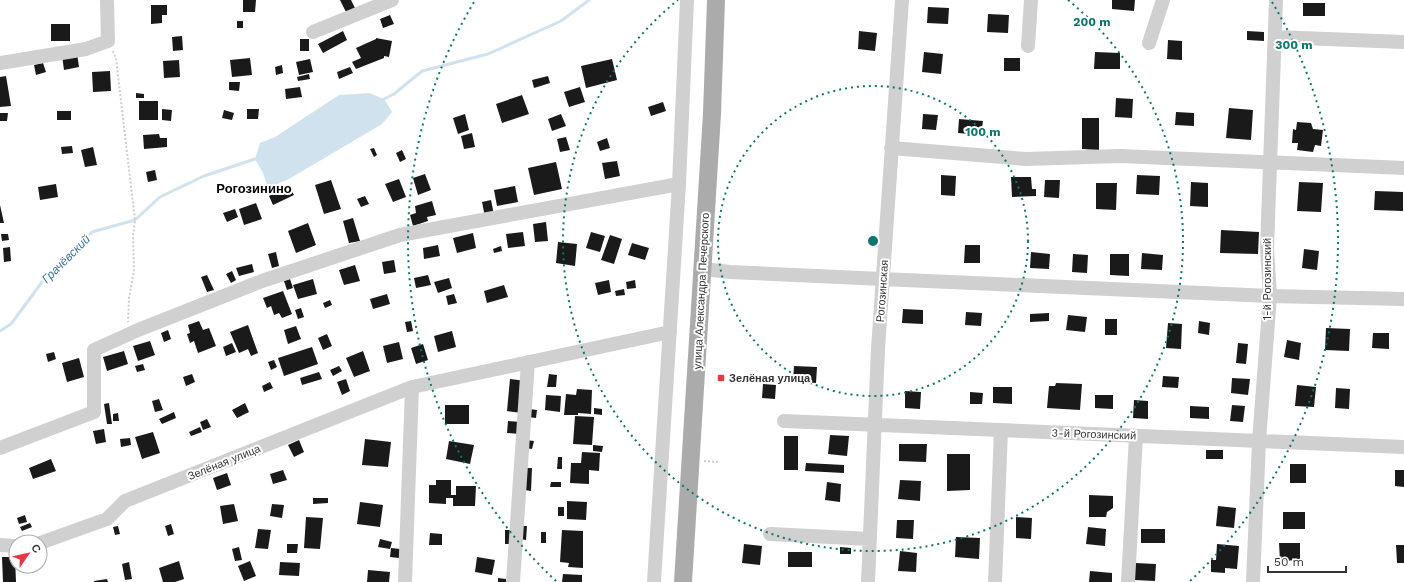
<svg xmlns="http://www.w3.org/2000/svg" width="1404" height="582" viewBox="0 0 1404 582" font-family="'Work Sans',sans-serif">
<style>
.water{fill:#cfe2ee}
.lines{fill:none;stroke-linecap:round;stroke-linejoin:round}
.stream{stroke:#cfe2ee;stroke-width:3}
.building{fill:#1a1a1a}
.path{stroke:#cdcdcd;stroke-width:2;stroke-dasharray:2 2;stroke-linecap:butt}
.minor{stroke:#d0d0d0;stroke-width:14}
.major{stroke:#ababab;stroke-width:18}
.ring{fill:none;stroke:#0f766e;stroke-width:2;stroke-dasharray:2 4}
.poi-dot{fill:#e63946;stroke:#fff;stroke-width:1.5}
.labels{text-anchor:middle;stroke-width:4;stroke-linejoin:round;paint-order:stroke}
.street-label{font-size:11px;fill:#333;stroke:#fff}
.poi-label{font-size:11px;font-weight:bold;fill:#333;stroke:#fff;text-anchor:start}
.water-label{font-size:12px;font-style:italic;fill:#3f7597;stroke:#fff}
.quarter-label{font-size:13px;font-weight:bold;fill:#000;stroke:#fff}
.centre{fill:#0f766e;stroke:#fff;stroke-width:2}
.ring-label{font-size:12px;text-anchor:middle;font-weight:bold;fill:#0f766e;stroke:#fff;stroke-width:4;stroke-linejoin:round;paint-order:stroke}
</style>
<rect width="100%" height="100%" fill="#fff"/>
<path class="water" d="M369,93l15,6 8,13 -10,12 -93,55 -21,9 -5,-15 -8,-14 5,-16 15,-6 64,-42z"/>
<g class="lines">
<path class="stream" d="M384,99l10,-5 28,-23 66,-17 73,-33 28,-21
M0,331l11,-7 34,-46 47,-46 43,-12 25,-23 44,-21 51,-17"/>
</g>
<path class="building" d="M243,0h13l-1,12h-12z
M340,0h11l4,8 -9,4z
M1112,0h23l-1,11 -22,-2z
M1303,3h22v13h-22z
M151,5h16v10h-5v8l-11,1z
M928,7l21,1 -1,16 -21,-1z
M988,14l21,1 -1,18 -21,-1z
M390,15l4,9 -11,4 -3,-9z
M237,21h6v7h-6z
M51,24h19v17h-19z
M343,31l4,9 -24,13 -5,-9z
M859,31l18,2 -2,18 -17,-2z
M1247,31l17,1v9l-17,-1z
M182,36l1,14 -10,1 -1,-14z
M376,38l16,3 -3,16 -5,-1v2l-28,11 -4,-7 9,-4 -5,-10 20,-9z
M300,39h9v12h-9z
M1168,40l14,1v19l-15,-1z
M924,52l19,2 -2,20 -19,-2z
M1095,52l25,1v16h-26z
M77,53l2,14 -15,3 -2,-15z
M250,58l2,17 -20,2 -2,-17z
M1004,58h16v13h-16z
M310,59l3,13 -14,3 -3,-13z
M612,59l5,21 -31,8 -5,-22z
M179,60l1,17 -16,1 -1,-17z
M43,63l3,9 -10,3 -2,-10z
M282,65l1,8 -7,2 -1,-8z
M350,67l3,6 -14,6 -2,-7z
M110,71l1,20 -18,1 -1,-20z
M309,74l1,5 -12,2 -1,-4z
M6,76l5,30 -11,1v-30z
M548,76l2,7 -16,5 -2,-8z
M229,82h11l-1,9 -10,-1z
M300,87l2,10 -16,2 -1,-10z
M580,87l5,15 -16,5 -5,-15z
M136,93l8,1v4h-8z
M522,95l7,19 -27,9 -6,-19z
M1116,98l17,1 -1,19 -17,-1z
M139,101h19v19h-19z
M663,102l3,9 -15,5 -3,-9z
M1229,108l24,2 -2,30 -25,-2z
M162,109l10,1 -1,11 -9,-1z
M247,109h12l-1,10h-11z
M224,110l10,3 -2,7 -10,-2z
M57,111h14v9h-14z
M1176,112l18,1v13l-19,-1z
M0,113h8l-1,8h-7z
M465,114l4,16 -11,4 -5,-16z
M561,114l5,12 -14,5 -4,-12z
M923,114l15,1 -2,15 -14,-1z
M1082,118h17v32l-17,-1z
M959,119l24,2 -2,14 -23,-2z
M1297,122l14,1 2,6 10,1 -2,16 -6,-1 -2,7 -16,-2 1,-7h-6l1,-14 3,1z
M472,133l3,14 -11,2 -3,-13z
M159,134l1,4h7v9l-23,2 -1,-14z
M566,137l4,13 -10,2 -3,-13z
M607,138l3,10 -10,3 -3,-9z
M72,146l1,7 -11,1 -1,-7z
M93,147l4,18 -12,2 -4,-17z
M374,148l3,7 -3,2 -4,-8z
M402,150l4,9 -6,3 -4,-9z
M617,161l3,15 -15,3 -3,-16z
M556,162l6,27 -28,6 -6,-27z
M155,170l2,10 -9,2 -2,-10z
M425,174l6,16 -13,5 -5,-17z
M941,175l15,1 -1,20 -14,-1z
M1137,175l23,1 -1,19 -23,-1z
M1011,177h20l1,12h4v7l-24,1z
M399,179l7,18 -13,5 -8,-18z
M331,180l10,29 -17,5 -9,-29z
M1045,180h15l-1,18 -15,-1z
M1191,182l17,1v24l-18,-1z
M1299,182l24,1 -2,29 -24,-1z
M1096,183h21l-1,27 -20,-1z
M56,184l2,13 -18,3 -2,-13z
M289,186l5,9 -21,10 -4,-9z
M515,186l3,16 -21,4 -3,-16z
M1375,191l28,1v19l-29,-1z
M365,196l4,8 -8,3 -4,-8z
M491,200l3,15 -9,2 -3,-15z
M432,201l4,14 -9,2 1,4 -15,5 -3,-11 6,-2 -1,-7z
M256,203l6,16 -18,6 -5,-16z
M0,205l4,18h-4z
M235,209l3,8 -11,5 -4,-9z
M353,218l7,23 -11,2 -6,-22z
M546,222l2,19 -13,1 -2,-18z
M308,223l8,22 -20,8 -8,-22z
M1221,230l38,2 -1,22 -38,-1z
M523,232l2,14 -17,2 -2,-14z
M591,232l14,4 -5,16 -14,-4z
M473,233l3,15 -19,5 -4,-15z
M1,234h7l1,6 -7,1z
M610,235l12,4 -8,25 -13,-4z
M558,242l19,2 -2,22 -19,-3z
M632,243l17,5 -4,12 -17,-5z
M438,245l2,11 -16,3 -1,-11z
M965,245h15v18h-16z
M501,246l1,5 -8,2 -1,-4z
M10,247l1,14 -7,1 -1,-14z
M1304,249l15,2 -2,19 -15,-2z
M276,252l3,14 -7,2 -4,-14z
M1031,252l19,2 -1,15 -19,-1z
M1142,253l21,2 -1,15 -21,-1z
M1073,254l15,1 -1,18 -15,-1z
M1110,254h19v22l-19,-1z
M394,260l2,12 -12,2 -2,-12z
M252,264l2,8 -15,4 -3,-8z
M355,265l5,16 -16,4 -5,-15z
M232,271l4,9 -5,3 -5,-9z
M207,275l7,15 -7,2 -6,-15z
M428,275l3,10 -15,3 -2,-10z
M449,278l3,10 -14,5 -4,-11z
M290,279l3,9 -6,2 -3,-9z
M313,279l4,15 -19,5 -5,-14z
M609,280l2,12 -13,3 -3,-12z
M635,280l1,8 -9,1 -1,-7z
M504,285l4,12 -21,6 -3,-12z
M624,289l1,6 -9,1 -1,-5z
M283,291l9,23 -10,4 -3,-5 -5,2 -3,-9 -4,2 -4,-10z
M387,294l3,10 -17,5 -3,-10z
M454,294l3,9 -9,2 -2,-9z
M330,300l2,5 -7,3 -2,-5z
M301,308l3,9 -6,2 -3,-9z
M903,309l20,1v14l-21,-1z
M966,312l16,1 -1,13 -16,-1z
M1049,313v8l-19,1v-8z
M1068,315l19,2 -2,15 -19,-2z
M1105,319h12v16h-12z
M199,321l4,9 6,-2 7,18 -18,7 -4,-12 -4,2 -3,-9 3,-1 -2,-8z
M411,321l2,10 -6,1 -2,-10z
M1199,321l11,2 -1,12 -11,-2z
M1168,323l14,1 -1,25 -15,-1z
M248,325l10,28 -7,3 -3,-7 -9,4 -9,-21z
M296,326l5,13 -13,5 -4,-14z
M1326,328l24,1 -1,22 -24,-1z
M168,330l3,9 -7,3 -3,-9z
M452,331l4,16 -18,5 -4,-16z
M1373,333h16v16l-17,-1z
M327,334l5,12 -9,4 -5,-12z
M1287,340l14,3 -2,17 -15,-3z
M150,341l5,14 -17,6 -5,-15z
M399,342l4,17 -16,4 -4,-17z
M232,343l4,9 -10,4 -3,-9z
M1238,343l10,1 -2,20 -10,-1z
M423,344l5,16 -12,4 -5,-16z
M312,347l6,17 -34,12 -6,-18z
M124,351l4,13 -21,7 -4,-14z
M363,351l7,20 -16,6 -8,-19z
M54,352l2,7 -8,3 -2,-8z
M79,358l5,19 -17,5 -5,-19z
M274,360l3,7 -6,3 -3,-8z
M143,364l2,6 -8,2 -2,-6z
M339,366l3,5 -9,5 -3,-6z
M794,366l23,1 -1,16 -23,-2z
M319,372l3,7 -20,6 -2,-7z
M192,374l3,8 -9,4 -3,-9z
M549,374l8,1 -1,12h-9z
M1163,376l16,1 -1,11 -16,-1z
M1232,378l18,1 -2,16 -17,-2z
M346,379l4,12 -8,4 -5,-13z
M510,379l16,2 -4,32 -15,-2z
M270,382l3,6 -9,4 -2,-6z
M1056,383l26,1 -2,26 -33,-2 2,-22h6z
M763,384l13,1 -1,14 -13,-1z
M1297,385l19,2 -2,20 -19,-1z
M993,387h19v17l-19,-1z
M1336,388l14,1 -1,20 -14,-1z
M577,389l15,1 -1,24 -13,-1v2h-14l2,-21 10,1z
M905,391l16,1 -1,17 -15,-1z
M970,392l13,1 -1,11h-12z
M546,395l15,1 -1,16 -15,-2z
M1095,395h18v14l-18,-1z
M159,399l4,11 -8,2 -3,-11z
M1134,400l14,1v18l-15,-1z
M109,403l3,21h-5l-3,-20z
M245,403l4,9 -12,6 -5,-8z
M445,405h24v19h-24z
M1232,405l13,1 -2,16 -13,-1z
M1190,406l19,1v12l-19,-1z
M594,408l8,1v6l-8,-1z
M529,409l8,1 -1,8 -8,-1z
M174,412l2,6 -14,6 -3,-5z
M118,413l1,8h-6v-7z
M575,416l19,1 -2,28 -19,-1z
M207,419l4,8 -8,3 -3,-8z
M508,421l13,1 -1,12 -13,-1z
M200,427l2,5 -11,4 -2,-4z
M104,429l2,13 -10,2 -3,-13z
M153,432l7,21 -18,6 -7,-22z
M830,435l19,1 -2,20 -19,-2z
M784,436h14v34h-14z
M130,438l1,7 -10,2 -1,-8z
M365,439l26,3 -3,25 -26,-2z
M299,440l5,12 -10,5 -6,-12z
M526,440l8,1 -2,8 -7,-1z
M449,441l25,4 -4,19 -24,-5z
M899,444h28l-1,18 -27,-1z
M593,445l10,1 -1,6 -9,-1z
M1206,450h17v9h-17z
M582,452l18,1 -1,18 -10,-1v14l-19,-1 1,-20h10z
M947,454h23v36l-23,1z
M558,457h4v12h-5z
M51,459l5,12 -23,8 -4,-11z
M806,463l38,2v8l-39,-2z
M1290,464h16v19h-16z
M525,468h7l-1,23 -7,-1z
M283,470l4,10 -14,4 -3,-10z
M1395,470h9v17l-9,-1z
M227,473l4,12 -14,5 -4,-12z
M436,480h15v15h5v-9h20l-1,20h-22v-8h-7v6l-17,-1v-18h7z
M900,480l21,1 -1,20 -22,-2z
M551,482h10v5h-11z
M827,482l14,2 -1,18 -15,-2z
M1089,495l24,1v12l-6,4 -1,5h-17z
M313,498h15v5l-15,1z
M567,501l20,1 -1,18 -19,-1z
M360,502l23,3 -3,22 -23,-3z
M234,504l4,17 -15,3 -3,-18z
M272,504l12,1 -2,13 -12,-2z
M1218,506l18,2 -2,20 -18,-2z
M558,507h6v9h-6z
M1283,512h22v17h-22z
M25,515l2,7 -8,2 -2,-6z
M306,517l17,1 -3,31 -16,-1z
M1016,517l16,1 -1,21 -15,-1z
M897,520h17l-1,19 -17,-1z
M30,523l2,4 -10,4 -2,-4z
M171,524l3,10 -6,2 -3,-10z
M118,526l2,8 -5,1 -2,-8z
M519,526h8l-1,14 -7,-1z
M1088,527l18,2 -1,17 -19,-2z
M258,529l13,1 -3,19 -13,-1z
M1141,529h24v14h-24z
M505,530h9v14h-9z
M562,530l21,1v37l-15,-1 1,-4 -9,-1z
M541,532h5v11h-5z
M430,533l12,1v11h-13z
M956,537l24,1 -1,21 -24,-2z
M380,539l12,3 -2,7 -12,-2z
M1279,543h21v17l-20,1z
M287,544h11l-1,9h-10z
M744,544l18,2 -2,19 -18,-2z
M1217,544l22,2 -2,23 -12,-1v5l-14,-1v-12h5z
M1396,545h8v18h-7z
M239,547l3,13 -7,1 -3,-12z
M840,547l11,1v6h-11z
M391,548l9,1 -1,9 -9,-1z
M900,551l17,2 -1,19 -18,-1z
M788,552h24v15h-24z
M2,557h13l1,25h-13z
M477,557l18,3 -3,15 -17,-3z
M179,561l5,18 -9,3h-12l-4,-14z
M250,561l6,15 -12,5 -6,-15z
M129,562l3,17 -7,1 -3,-16z
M280,562l20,1 -1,13 -20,-1z
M1135,563l21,1 -1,17 -21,-1z
M368,570l22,2 -1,10h-22z
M1090,571l22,2v9h-23z
M563,574l19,1v7h-20z
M498,578l8,1v3h-8z
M107,579l1,3h-14v-1z"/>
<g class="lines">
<path class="path" d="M113,51l3,8 19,161 -2,16 1,35 -5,27 -1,24
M704,461l14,1"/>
<path class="minor" d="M313,32l79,-32
M1275,37l129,5
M1149,43l14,-43
M1028,46l3,-46
M0,63l86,-14 22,-8 -1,-41
M891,148l135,11 94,-3 284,12
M703,269l27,3 152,7 388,17 134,3
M784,421l620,26
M0,448l94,-36v-62l44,-20 124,-49 138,-46 279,-51
M770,534l100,5
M40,543l67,-24 18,-18 287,-114 258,-55
M0,545l16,1
M405,582l7,-195
M513,582l15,-220
M654,582l25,-398 8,-184
M868,582l10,-233 24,-349
M995,582l6,-152
M1128,582l8,-146
M1253,582l6,-141 11,-145 -3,-48 9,-248"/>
<path class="major" d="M683,582l29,-468 4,-114"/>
</g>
<g class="ring">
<circle cx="873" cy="241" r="155"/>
<path d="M1068 0A310 310 0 1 1 678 0"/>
<path d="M556 581A465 465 0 0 1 474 2M1272 2A465 465 0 0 1 1190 581"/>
</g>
<rect class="poi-dot" x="717" y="374" width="8" height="8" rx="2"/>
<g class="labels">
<g class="street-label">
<text transform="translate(1267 279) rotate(-90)" y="4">1-й Рогозинский</text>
<text transform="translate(701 291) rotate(-87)" y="4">улица Александра Печерского</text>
<text transform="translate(882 291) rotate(-86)" y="4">Рогозинская</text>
<text transform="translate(1094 434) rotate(2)" y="4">3-й Рогозинский</text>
<text transform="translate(224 462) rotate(-22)" y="4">Зелёная улица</text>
</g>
<g class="poi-label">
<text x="729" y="382">Зелёная улица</text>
</g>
<g class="water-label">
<text transform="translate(66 259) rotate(-45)" y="4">Грачёвский</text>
</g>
<g class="quarter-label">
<text x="254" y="193">Рогозинино</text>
</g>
</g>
<circle cx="873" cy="241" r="6" class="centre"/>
<g class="ring-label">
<text x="1092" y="26">200 m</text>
<text x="1294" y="49">300 m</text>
<text x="983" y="136">100 m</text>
</g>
<g transform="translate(28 554) rotate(56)"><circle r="19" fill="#ffffff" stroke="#adadad"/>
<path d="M0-3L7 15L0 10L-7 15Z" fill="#e63946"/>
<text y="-6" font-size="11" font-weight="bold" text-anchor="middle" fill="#333333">С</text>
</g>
<path d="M1268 566v6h78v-6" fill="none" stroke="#333333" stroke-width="2"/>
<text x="1274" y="566" font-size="12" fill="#333333" stroke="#ffffff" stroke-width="3" paint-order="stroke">50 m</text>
</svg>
